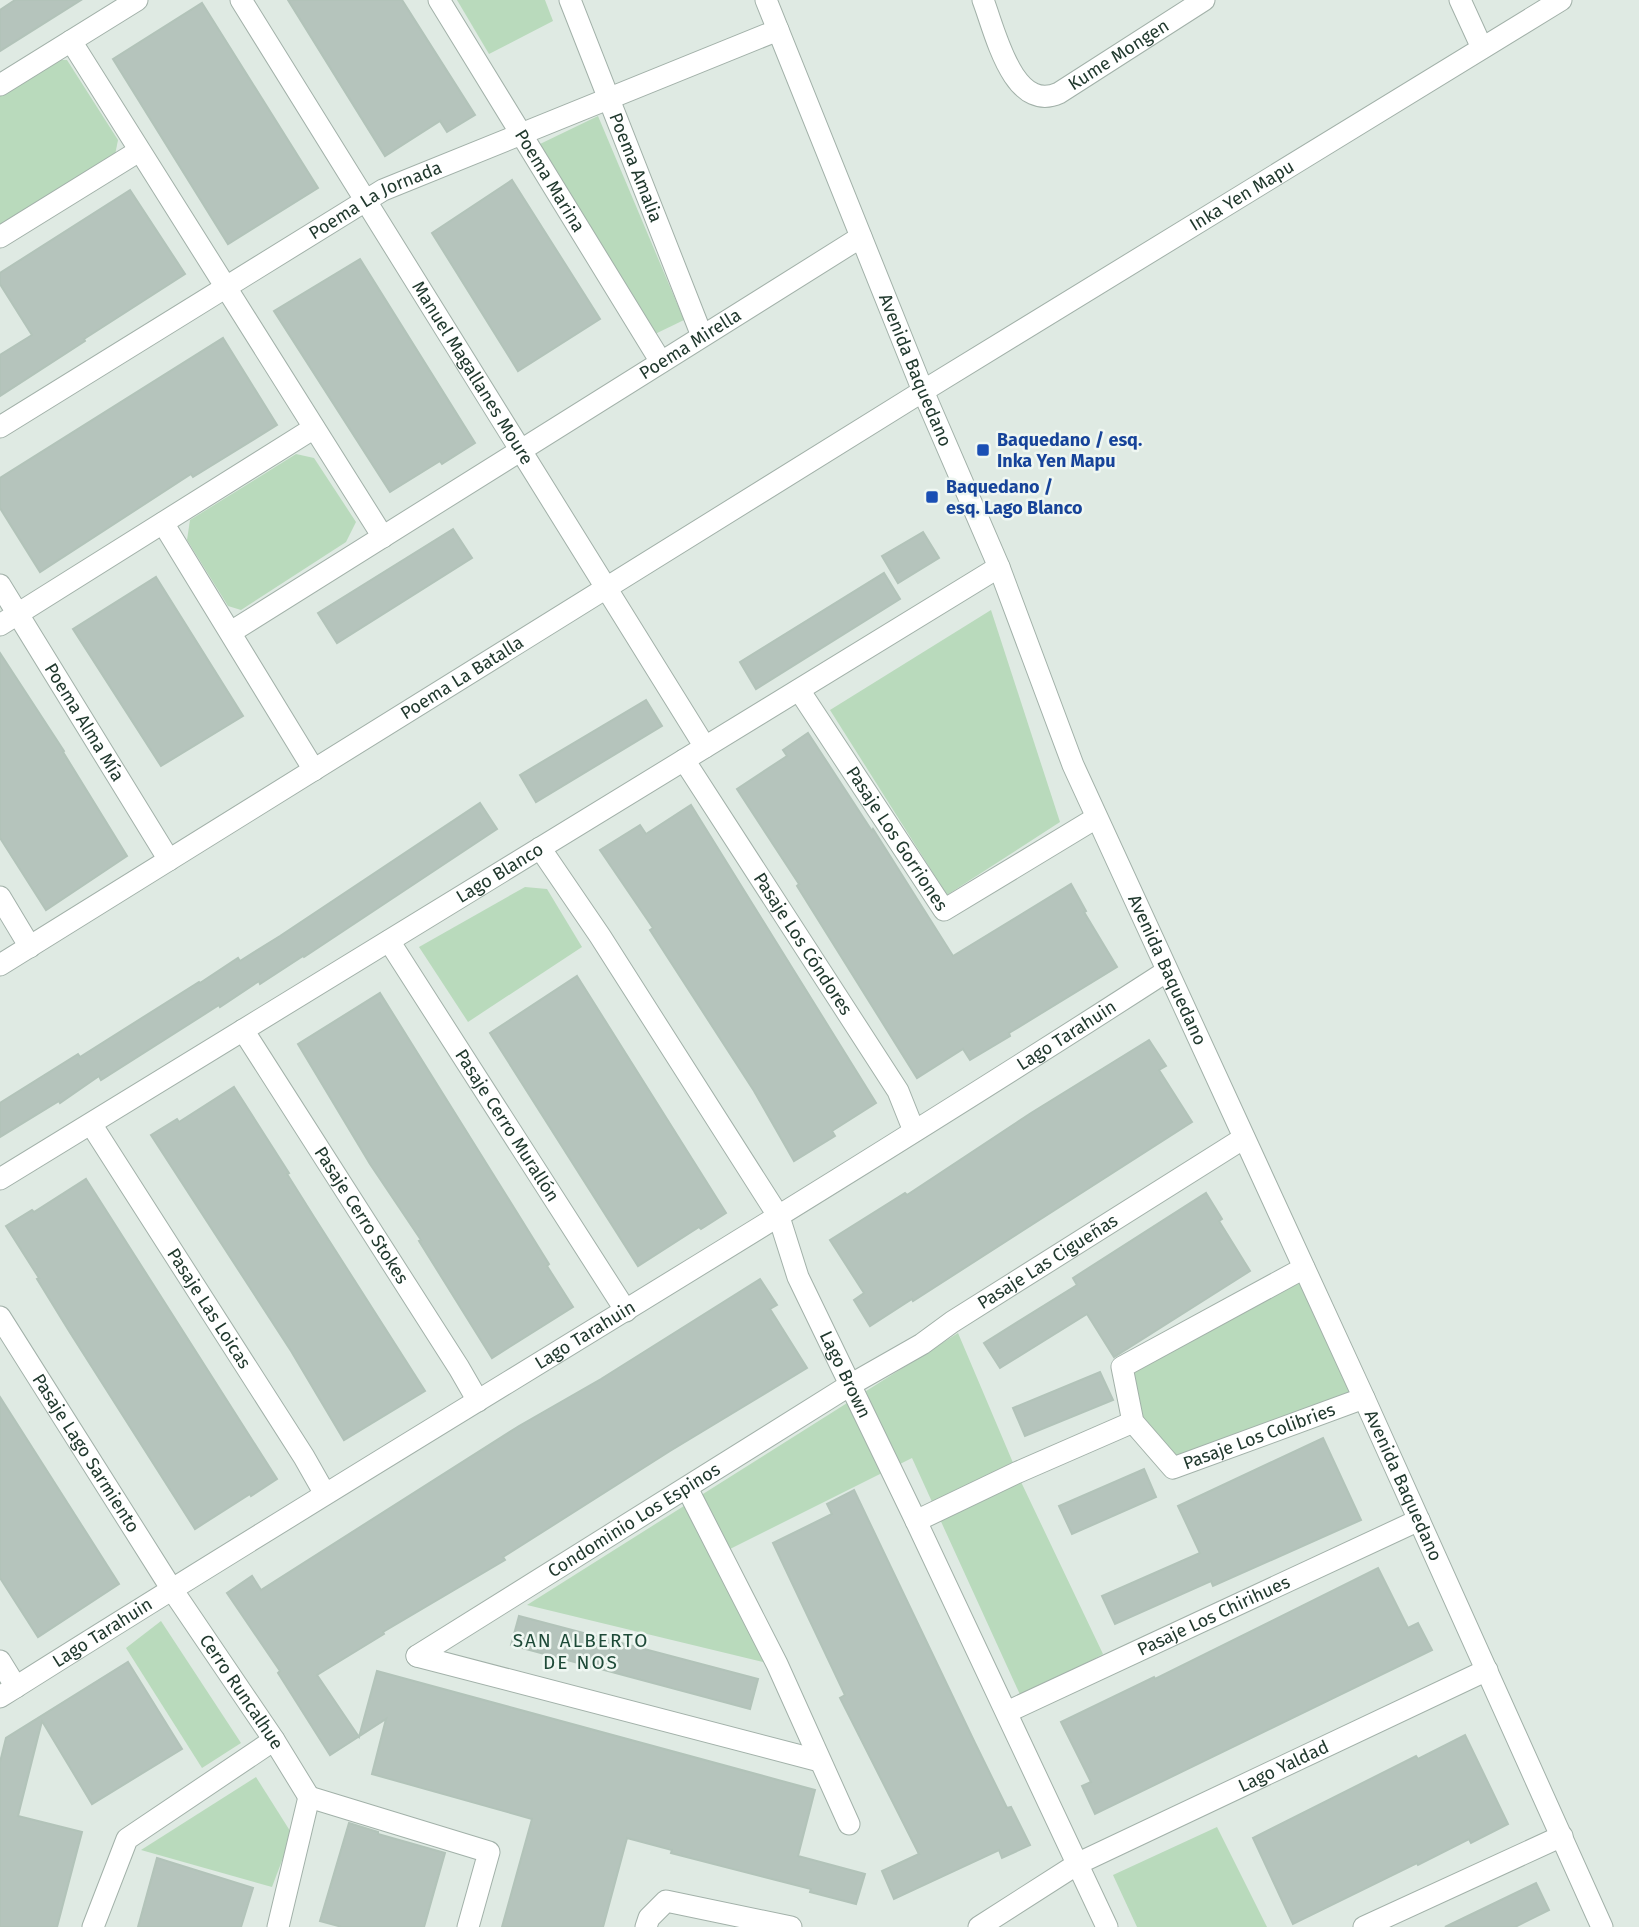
<svg xmlns="http://www.w3.org/2000/svg" width="1639" height="1927" font-family="'Fira Sans',sans-serif">
	<rect width="100%" height="100%" fill="#dfeae3"/>
	<!-- green -->
	<g fill="#b9dabc">
		<path d="M457,0H545L553,21L489,54Z"/>
		<path d="M52,60H67L118,140L115,155L0,227V93Z"/>
		<path d="M598,116L684,320L653,335L540,144Z"/>
		<path d="M296,454L314,458L356,522L346,542L241,610L228,606L187,540L190,520Z"/>
		<path d="M991,610L1060,822L947,895L830,710Z"/>
		<path d="M525,887L547,889L582,947L468,1022L419,947Z"/>
		<path d="M1304,1268L1364,1398L1173,1468L1133,1422L1122,1367Z"/>
		<path d="M958,1333L1022,1484L1103,1654L1022,1699L912,1458L712,1558L767,1663L527,1605Z"/>
		<path d="M161,1621L241,1743L202,1768L126,1648Z"/>
		<path d="M256,1777L292,1834L272,1887L141,1850Z"/>
		<path d="M1217,1827L1267,1927H1137L1113,1875Z"/>
	</g>
	<!-- building -->
	<g fill="#b5c4bc" stroke="#b2c3b9" stroke-width="2">
		<path d="M15,0H81L0,51V10Z"/>
		<path d="M288,0H402L475,115L447,132L440,121L385,156Z"/>
		<path d="M202,3L318,188L228,244L113,59Z"/>
		<path d="M512,180L600,319L518,371L432,233Z"/>
		<path d="M130,190L185,274L84,339L85,341L0,396V355L32,335L0,284V273Z"/>
		<path d="M360,259L475,443L442,464L440,461L390,492L274,311Z"/>
		<path d="M223,338L277,425L193,477L191,474L40,572L0,508V478Z"/>
		<path d="M453,529L472,558L337,643L318,613Z"/>
		<path d="M923,532L939,558L898,583L882,556Z"/>
		<path d="M884,573L900,599L756,689L740,662Z"/>
		<path d="M156,577L243,716L161,766L73,629Z"/>
		<path d="M0,653L64,751L63,752L127,856L46,910L0,838Z"/>
		<path d="M646,700L662,726L536,802L520,775Z"/>
		<path d="M808,733L872,831L873,829L953,956L1071,884L1086,911L1084,912L1117,967L1009,1033L1010,1036L970,1060L963,1049L917,1078L797,886L799,884L737,789L787,756L783,750Z"/>
		<path d="M480,803L497,829L304,957L303,956L260,984L259,981L220,1007L219,1005L101,1080L99,1076L60,1103L59,1101L0,1137V1103L78,1054L80,1057L199,982L200,983L238,958L240,961L280,936Z"/>
		<path d="M691,805L876,1103L832,1131L835,1136L794,1161L754,1091L650,930L653,928L600,850L640,825L646,834Z"/>
		<path d="M577,976L726,1213L701,1229L699,1227L638,1266L490,1033Z"/>
		<path d="M380,993L549,1264L547,1266L573,1307L492,1358L419,1241L421,1240L370,1164L298,1044Z"/>
		<path d="M1149,1040L1166,1066L1159,1070L1192,1122L913,1301L912,1299L870,1326L854,1300L864,1293L830,1240L905,1193L907,1195L1031,1113Z"/>
		<path d="M234,1087L289,1173L287,1174L314,1217L425,1391L344,1440L291,1351L151,1135L177,1119L179,1122Z"/>
		<path d="M86,1179L277,1479L251,1496L250,1494L195,1529L69,1331L37,1279L39,1278L6,1226L32,1210L34,1212Z"/>
		<path d="M1206,1193L1222,1219L1219,1221L1250,1271L1114,1357L1087,1314L1000,1368L984,1343L1077,1285L1073,1278Z"/>
		<path d="M760,1279L777,1305L770,1309L807,1368L670,1451L503,1557L505,1560L383,1632L384,1634L317,1675L359,1737L377,1671L815,1790L798,1856L865,1874L856,1904L810,1892L811,1889L671,1853L672,1850L627,1838L603,1927H502L532,1819L372,1774L386,1719L330,1755L278,1673L280,1671L227,1593L252,1576L261,1590L519,1426L601,1379Z"/>
		<path d="M1100,1372L1113,1400L1025,1436L1013,1408Z"/>
		<path d="M0,1397L119,1584L38,1637L0,1578Z"/>
		<path d="M1323,1438L1361,1520L1213,1586L1211,1581L1115,1624L1102,1596L1200,1553L1178,1506Z"/>
		<path d="M1144,1469L1156,1497L1072,1534L1059,1506Z"/>
		<path d="M854,1490L975,1743L1007,1808L1011,1807L1030,1845L1002,1858L999,1850L894,1899L882,1871L919,1854L840,1698L845,1695L773,1543L832,1514L827,1504Z"/>
		<path d="M1378,1568L1408,1628L1418,1623L1432,1650L1095,1814L1082,1786L1091,1782L1061,1722L1154,1677L1155,1679Z"/>
		<path d="M519,1616L758,1679L750,1709L511,1645Z"/>
		<path d="M128,1662L182,1749L92,1804L42,1721L18,1816L82,1832L57,1927H0V1762L6,1738Z"/>
		<path d="M1465,1735L1508,1824L1471,1843L1469,1839L1418,1865L1417,1863L1293,1924L1253,1838L1416,1756L1418,1759Z"/>
		<path d="M349,1823L378,1832V1834L445,1853L424,1927H342L320,1921Z"/>
		<path d="M157,1858L253,1888L241,1927H138Z"/>
		<path d="M1536,1883L1549,1910L1515,1927H1445Z"/>
	</g>
	<g fill="none" stroke-linecap="round" stroke-linejoin="round">
		<defs>
			<g id="minor">
				<path id="s1" d="M241,0L705,747"/>
				<path id="s2" d="M439,0L661,362"/>
				<path id="s3" d="M570,0L702,336"/>
				<path id="s4" d="M766,0L923,391L999,567L1073,765L1364,1398L1602,1927"/>
				<path id="s5" d="M983,0C995,31 1013,114 1059,93L1204,0"/>
				<path d="M1460,0L1482,48"/>
				<path d="M71,41L383,537"/>
				<path d="M0,85L137,0"/>
				<path d="M0,237L139,151"/>
				<path id="s6" d="M0,427L383,190L778,30"/>
				<path d="M163,523L314,770"/>
				<path id="s7" d="M0,585L169,860"/>
				<path d="M0,625L314,428"/>
				<path id="s8" d="M231,632L861,237"/>
				<path id="s9" d="M799,690L944,910L1096,818"/>
				<path id="s10" d="M684,760L898,1091L914,1131"/>
				<path id="s11" d="M540,848L600,936L779,1217L798,1277L916,1521L1107,1927"/>
				<path d="M0,897L30,947"/>
				<path id="s12" d="M389,941L626,1311"/>
				<path id="s13" d="M0,965L923,391L1561,0"/>
				<path id="s14" d="M243,1030L459,1368L478,1401"/>
				<path id="s15" d="M91,1124L304,1457L325,1494"/>
				<path id="s16" d="M0,1179L999,567"/>
				<path id="s17" d="M1304,1268L1122,1367L1133,1422L1173,1468L1364,1398"/>
				<path id="s18" d="M0,1317L171,1588L274,1740L309,1797"/>
				<path d="M687,1488L777,1664L849,1824"/>
				<path d="M916,1521L1016,1473L1133,1422"/>
				<path id="s19" d="M417,1656L850,1385L922,1344L952,1322L1244,1138"/>
				<path d="M417,1656L820,1761"/>
				<path d="M0,1661L16,1687"/>
				<path id="s20" d="M0,1697C387,1452 782,1220 1167,971"/>
				<path id="s21" d="M1007,1712L1419,1520"/>
				<path d="M309,1797L489,1852L468,1927"/>
				<path d="M93,1927L127,1839L274,1740"/>
				<path d="M278,1927L309,1797"/>
				<path d="M646,1927L649,1918L666,1901L791,1927"/>
				<path id="s22" d="M979,1927L1079,1863L1487,1670"/>
				<path d="M1364,1927L1562,1836"/>
			</g>
		</defs>
		<!-- minor casing -->
		<use href="#minor" stroke="#a2b1a9" stroke-width="23"/>
		<!-- minor -->
		<use href="#minor" stroke="#fff" stroke-width="21"/>
	</g>
	<!-- markers -->
	<g fill="#1a4fb4" stroke="#eff7f2" stroke-width="2.5">
		<rect x="976" y="443" width="14" height="14" rx="3.5"/>
		<rect x="925" y="490" width="14" height="14" rx="3.5"/>
	</g>
	<g text-anchor="middle" stroke-width="5" stroke-linejoin="round" paint-order="stroke">
		<!-- street labels -->
		<g font-size="18" fill="#21392e" stroke="#eff7f2">
			<text dy="6" stroke="none"><textPath href="#s5" startOffset="206">Kume Mongen</textPath></text>
			<text dy="6" stroke="none"><textPath href="#s3" startOffset="180">Poema Amalia</textPath></text>
			<text dy="6" stroke="none"><textPath href="#s2" startOffset="212">Poema Marina</textPath></text>
			<text dy="6" stroke="none"><textPath href="#s13" startOffset="1461">Inka Yen Mapu</textPath></text>
			<text dy="6" stroke="none"><textPath href="#s6" startOffset="439">Poema La Jornada</textPath></text>
			<text dy="6" stroke="none"><textPath href="#s8" startOffset="542">Poema Mirella</textPath></text>
			<text dy="6" stroke="none"><textPath href="#s4" startOffset="399">Avenida Baquedano</textPath></text>
			<text dy="6" stroke="none"><textPath href="#s1" startOffset="439">Manuel Magallanes Moure</textPath></text>
			<text dy="6" stroke="none"><textPath href="#s13" startOffset="544">Poema La Batalla</textPath></text>
			<text dy="6" stroke="none"><textPath href="#s7" startOffset="161">Poema Alma Mía</textPath></text>
			<text dy="6" stroke="none"><textPath href="#s9" startOffset="178">Pasaje Los Gorriones</textPath></text>
			<text dy="6" stroke="none"><textPath href="#s16" startOffset="586">Lago Blanco</textPath></text>
			<text dy="6" stroke="none"><textPath href="#s10" startOffset="219">Pasaje Los Cóndores</textPath></text>
			<text dy="6" stroke="none"><textPath href="#s4" startOffset="1050">Avenida Baquedano</textPath></text>
			<text dy="6" stroke="none"><textPath href="#s20" startOffset="1255">Lago Tarahuin</textPath></text>
			<text dy="6" stroke="none"><textPath href="#s12" startOffset="219">Pasaje Cerro Murallón</textPath></text>
			<text dy="6" stroke="none"><textPath href="#s14" startOffset="220">Pasaje Cerro Stokes</textPath></text>
			<text dy="6" stroke="none"><textPath href="#s19" startOffset="744">Pasaje Las Cigueñas</textPath></text>
			<text dy="6" stroke="none"><textPath href="#s15" startOffset="219">Pasaje Las Loicas</textPath></text>
			<text dy="6" stroke="none"><textPath href="#s20" startOffset="688">Lago Tarahuin</textPath></text>
			<text dy="6" stroke="none"><textPath href="#s11" startOffset="611">Lago Brown</textPath></text>
			<text dy="6" stroke="none"><textPath href="#s17" startOffset="416">Pasaje Los Colibries</textPath></text>
			<text dy="6" stroke="none"><textPath href="#s18" startOffset="161">Pasaje Lago Sarmiento</textPath></text>
			<text dy="6" stroke="none"><textPath href="#s4" startOffset="1617">Avenida Baquedano</textPath></text>
			<text dy="6" stroke="none"><textPath href="#s19" startOffset="256">Condominio Los Espinos</textPath></text>
			<text dy="6" stroke="none"><textPath href="#s21" startOffset="228">Pasaje Los Chirihues</textPath></text>
			<text dy="6" stroke="none"><textPath href="#s20" startOffset="121">Lago Tarahuin</textPath></text>
			<text dy="6" stroke="none"><textPath href="#s18" startOffset="446">Cerro Runcalhue</textPath></text>
			<text dy="6" stroke="none"><textPath href="#s22" startOffset="345">Lago Yaldad</textPath></text>
		</g>
		<!-- transit labels -->
		<g font-size="18" font-weight="bold" fill="#164399" stroke="#eff7f2" text-anchor="start">
			<text x="997" y="446">Baquedano / esq.<tspan x="997" dy="21">Inka Yen Mapu</tspan></text>
			<text x="946" y="493">Baquedano /<tspan x="946" dy="21">esq. Lago Blanco</tspan></text>
		</g>
		<!-- neighbourhood labels -->
		<g font-size="19" letter-spacing="2" fill="#1e4a38" stroke="#eff7f2">
			<text x="581" y="1647">SAN ALBERTO<tspan x="581" dy="22">DE NOS</tspan></text>
		</g>
	</g>
</svg>
